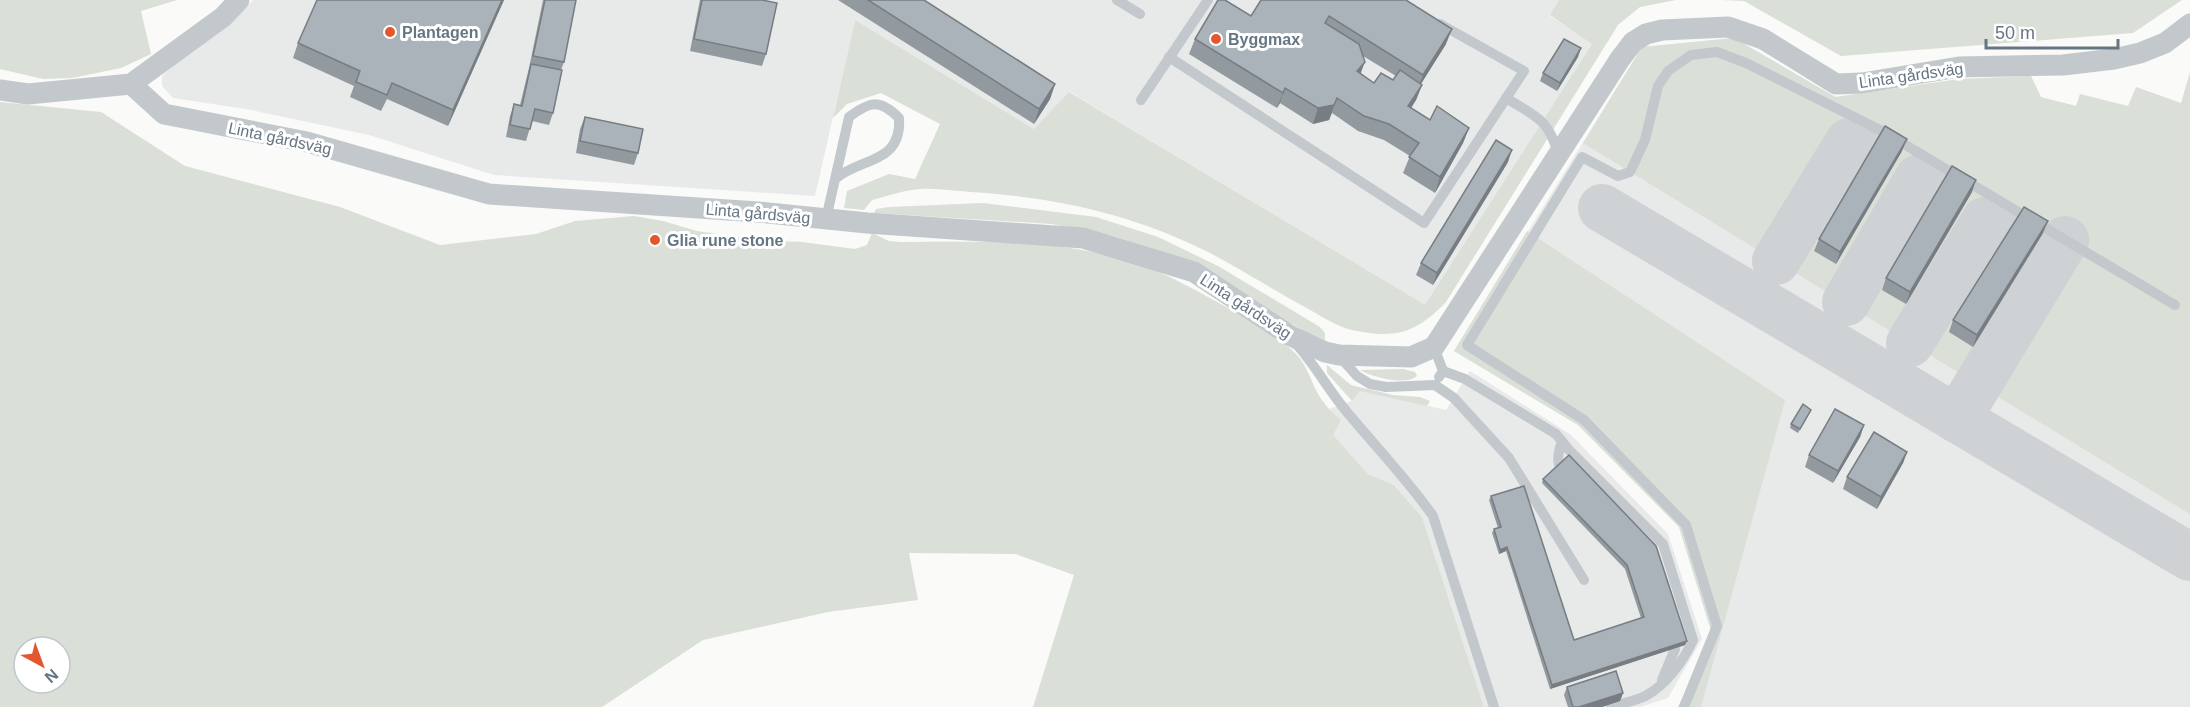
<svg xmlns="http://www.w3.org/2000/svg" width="2190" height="707" font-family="Helvetica,sans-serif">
	<rect width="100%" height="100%" fill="#fafaf8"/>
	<!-- built -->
	<g fill="#e8e9e9">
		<path d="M253,0H1559L1550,16L1593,43L1425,306L1070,92L1034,129L855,20L815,196L494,175L369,135L246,109L173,98L162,86V76L175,63L229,25Z"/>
		<path d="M1734,38L2190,301V707H1678L1713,637L1679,527L1578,425L1454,351L1642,47Z"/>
		<path d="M1470,371L1570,434L1668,534L1702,639L1668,698L1640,707H1484L1422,517L1394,485L1368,474L1332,435L1340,420L1329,409L1352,401L1360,390L1446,410Z"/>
	</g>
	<!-- green -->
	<g fill="#dadfd7" fill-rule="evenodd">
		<path d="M0,0H177L141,11L151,54L121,68L72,78L43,79L0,69Z"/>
		<path d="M1559,0H1676L1640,7L1618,25L1446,302C1415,334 1395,339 1352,330C1335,326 1318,314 1303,306C1272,289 1242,270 1212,254C1136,215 1055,197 971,192C954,191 937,188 921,189C905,190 887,196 872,200L864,210L844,208L847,191L889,174L915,179L940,124L881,93L847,104L833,118L855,20L1034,129L1069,92L1425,305L1592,44L1550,15Z"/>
		<path d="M1721,0H2182L2133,33L1841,56L1744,1Z"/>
		<path d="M1734,38L1835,97L1959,79L2031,76L2041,97L2076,106L2080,94L2128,106L2136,87L2181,103L2190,72V514L1583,143L1642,47Z"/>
		<path d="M0,102L101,112L185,166L340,207L440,245L536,234L575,221L634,216L663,221L697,231L757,240L802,242L855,249L867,245L872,233L889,241L900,242C980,242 1060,238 1136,263C1165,273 1192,288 1219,303C1243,316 1270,331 1292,350C1306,362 1309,377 1317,392C1323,403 1331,412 1341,420L1333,435L1368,474L1394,485L1422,517L1484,707H1033L1074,575L1015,554L909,553L918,600L828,612L703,640L602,707H0ZM24,647H60V683H24Z"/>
		<path d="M983,203L1096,217L1158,237L1218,266L1320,327L1325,333V340L1309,333L1146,247L1116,237L1052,224L874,213L876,209L889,207Z"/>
		<path d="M1527,231L1785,400L1701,707H1678L1713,637L1679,527L1578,425L1454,351Z"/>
		<path d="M1327,365L1351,385L1359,387L1393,395L1420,397L1430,401L1427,406L1360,391L1352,401L1327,373Z"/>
		<path d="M1403,369L1415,372L1417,376C1406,386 1372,377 1360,370Z"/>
	</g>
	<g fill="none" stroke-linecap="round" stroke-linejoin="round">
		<!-- taxiway -->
		<g stroke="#ced2d4" stroke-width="48">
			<path d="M1602,208L2190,557"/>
			<path d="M1776,261L1849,142L1871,155"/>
			<path d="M1846,302L1919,178L1940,190"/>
			<path d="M1910,343L1985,221L2009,236"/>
			<path d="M1957,419L2065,240"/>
		</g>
		<!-- service -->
		<g stroke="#c3c8cc" stroke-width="10">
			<path d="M1117,0L1140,14"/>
			<path d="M1169,57L1424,223L1524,71L1440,24"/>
			<path d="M1506,98C1535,116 1549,119 1558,154"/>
			<path d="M1141,100L1208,0"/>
			<path d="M826,219L849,117C869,102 879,98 899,118C902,164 861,157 835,179"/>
			<path d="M1297,345C1316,366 1329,391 1347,412C1376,447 1407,479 1433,516L1494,707"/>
			<path d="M1434,347L1443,371L1439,377"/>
			<path d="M1339,356L1357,376L1370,384L1386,387L1435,385L1454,398L1509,458L1584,580"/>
			<path d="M1443,371L1465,379L1556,434L1569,450L1663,544L1693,640C1684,660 1667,684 1647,695C1637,701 1622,703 1611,707"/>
			<path d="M1562,441C1558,453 1555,465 1565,475"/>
			<path d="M1662,680L1675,649L1674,635"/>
			<path d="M1684,707L1717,626L1686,525L1584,420L1467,345L1582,157L1618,176L1630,172L1645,140L1658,86L1668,71L1691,55L1717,52L1746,63L1882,131L2175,305"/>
		</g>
		<!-- minor -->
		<g stroke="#c3c8cc" stroke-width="21">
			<path d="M131,84L164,114L307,142L489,194L758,212L867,223L1083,238L1194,272L1289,335L1325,352L1339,355L1411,357L1434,347L1620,59L1633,42L1646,34L1662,30L1728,27L1763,39L1836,84L1862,83L1959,67L2063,65L2114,59L2140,53L2165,43L2190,24"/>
			<path d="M0,90L28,94L131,84L223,17L239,0"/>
		</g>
	</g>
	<!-- wall -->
	<g fill="#929a9f" fill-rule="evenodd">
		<path d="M504,0L448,126L387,99L381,111L350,97L354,86L293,58L298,43Z"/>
		<path d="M543,0H576L564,62L561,70L553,113L549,125L532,121L526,141L506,137L510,116L514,104L520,105L527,76L529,68Z"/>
		<path d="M700,0H762L766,54L762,66L690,51Z"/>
		<path d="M838,0H924L1055,84L1050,99L1034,124Z"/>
		<path d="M1406,0L1446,44L1421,84L1422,85L1416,100L1411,108L1430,120L1469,128L1463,143L1435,193L1403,173L1410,156L1384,140L1358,131L1332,113L1329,120L1313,124L1280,103L1277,108L1189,54L1195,39L1251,16ZM1363,56L1396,76L1393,80L1374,83L1361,74Z"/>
		<path d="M1578,57L1557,91L1540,81L1543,73Z"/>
		<path d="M585,117L638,153L634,165L576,153L580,129Z"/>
		<path d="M1902,151L1836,264L1814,251L1819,239Z"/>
		<path d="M1508,162L1433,285L1416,275L1421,263Z"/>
		<path d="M1972,192L1906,304L1882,290L1886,278Z"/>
		<path d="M2043,233L1973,347L1949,332L1953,320Z"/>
		<path d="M1811,410L1798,433L1790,428L1791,424Z"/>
		<path d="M1864,425L1860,437L1833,483L1805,467L1809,455Z"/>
		<path d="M1907,452L1903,463L1877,509L1843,489L1847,477Z"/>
		<path d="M1569,455L1685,645L1550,689L1506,551L1499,554L1492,533L1494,529L1498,528L1489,500L1491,496L1574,640L1641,618L1625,569L1542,483L1543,479Z"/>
		<path d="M1567,687L1623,693L1620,701L1602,707H1568L1564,695Z"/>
	</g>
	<!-- shaded-wall -->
	<g fill="#777d82">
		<path d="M502,0H504L503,2L448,126L453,110Z"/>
		<path d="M1452,29L1446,44L1417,90L1423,75Z"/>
		<path d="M1581,48L1578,57L1557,91L1560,83Z"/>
		<path d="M1365,62L1359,77L1357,71Z"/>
		<path d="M1055,84L1050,99L1034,124L1039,109Z"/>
		<path d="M1422,85L1416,100L1402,122L1408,106Z"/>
		<path d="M1285,88L1280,103L1277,108Z"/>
		<path d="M1337,98L1329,120L1313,124L1318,108Z"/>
		<path d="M1469,128L1463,143L1435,193L1440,177Z"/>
		<path d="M1907,139L1902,151L1836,264L1840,252Z"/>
		<path d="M1512,150L1508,162L1433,285L1437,273Z"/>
		<path d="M1976,180L1972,192L1906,304L1910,292Z"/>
		<path d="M2048,221L2043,233L1973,347L1977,335Z"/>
		<path d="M1864,425L1860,437L1833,483L1838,471Z"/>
		<path d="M1907,452L1903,463L1877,509L1881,497Z"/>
		<path d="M1507,547L1506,551L1499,554L1500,550Z"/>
		<path d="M1687,641L1685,645L1550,689L1552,685Z"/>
		<path d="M1623,693L1620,701L1602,707H1579Z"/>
	</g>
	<!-- building -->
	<g fill="#aab3b9" stroke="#777d82" stroke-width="1.5">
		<path d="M317,0H502L453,110L392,83L387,95L356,82L360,71L298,43Z"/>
		<path d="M545,0H576L564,62L533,56Z"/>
		<path d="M702,0H762L777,3L766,54L694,39Z"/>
		<path d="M868,0H924L1055,84L1039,109Z"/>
		<path d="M1218,0H1225L1251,16L1261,0H1406L1452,29L1423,75L1329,16L1325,23L1359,44L1365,62L1357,71L1374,83L1381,73L1393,80L1400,70L1422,85L1408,106L1430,120L1437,106L1469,128L1440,177L1409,157L1419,143L1389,124L1364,116L1337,98L1334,105L1318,108L1285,88L1283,93L1195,39Z"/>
		<path d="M1564,39L1581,48L1560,83L1543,73Z"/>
		<path d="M531,64L562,70L553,113L535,109L530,129L510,125L514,104L522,106Z"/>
		<path d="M585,117L643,129L638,153L580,141Z"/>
		<path d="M1885,126L1907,139L1840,252L1819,239Z"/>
		<path d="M1496,140L1512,150L1437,273L1421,263Z"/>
		<path d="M1952,166L1976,180L1910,292L1886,278Z"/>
		<path d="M2024,207L2048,221L1977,335L1953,320Z"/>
		<path d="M1803,404L1811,410L1800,429L1791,424Z"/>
		<path d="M1835,409L1864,425L1838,471L1809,455Z"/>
		<path d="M1874,432L1907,452L1881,497L1847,477Z"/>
		<path d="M1569,455L1656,546L1687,641L1552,685L1507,547L1500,550L1494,529L1501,527L1491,496L1524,486L1574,640L1644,617L1627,565L1543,479Z"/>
		<path d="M1616,671L1623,693L1579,707H1573L1567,687Z"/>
	</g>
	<!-- markers -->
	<g fill="#e4572e" stroke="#fff" stroke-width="2">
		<circle cx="390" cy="32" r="6"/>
		<circle cx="1216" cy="39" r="6"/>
		<circle cx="655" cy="240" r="6"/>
	</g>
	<g text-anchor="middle" stroke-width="6" stroke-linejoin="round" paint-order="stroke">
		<!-- poi labels -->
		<g font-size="16" font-weight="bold" fill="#657683" stroke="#fff" text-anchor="start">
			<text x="402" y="38">Plantagen</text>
			<text x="1228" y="45">Byggmax</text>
			<text x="667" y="246">Glia rune stone</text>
		</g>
		<!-- street labels -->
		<g font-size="16" fill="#657683" stroke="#fff">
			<text transform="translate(1911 75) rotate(-8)" y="6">Linta gårdsväg</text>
			<text transform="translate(280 138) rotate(12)" y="6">Linta gårdsväg</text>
			<text transform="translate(758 213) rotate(5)" y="6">Linta gårdsväg</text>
			<text transform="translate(1246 306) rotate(33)" y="6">Linta gårdsväg</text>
		</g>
	</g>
	<!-- north arrow -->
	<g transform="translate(42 665) rotate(139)"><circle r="28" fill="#ffffff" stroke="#c1c8cd" stroke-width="1.5"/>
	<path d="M0-4.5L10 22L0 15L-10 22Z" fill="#e4572e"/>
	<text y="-9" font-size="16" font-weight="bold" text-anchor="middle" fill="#657683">N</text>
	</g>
	<!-- scale -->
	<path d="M1986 39v9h132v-9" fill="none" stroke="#657683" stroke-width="3"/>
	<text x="1995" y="39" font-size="18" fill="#657683" stroke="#ffffff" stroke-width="4.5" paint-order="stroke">50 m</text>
</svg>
